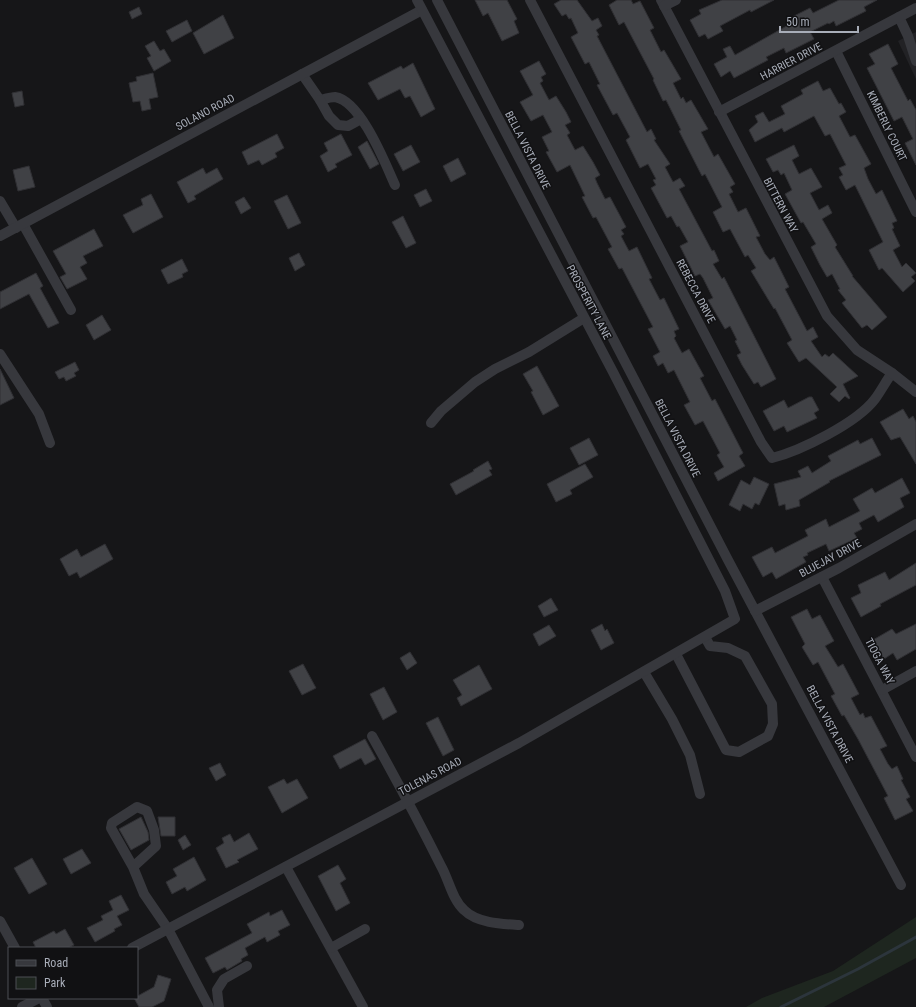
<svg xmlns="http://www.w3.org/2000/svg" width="916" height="1007" font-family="'Roboto Condensed',sans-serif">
	<rect width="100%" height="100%" fill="#161618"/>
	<!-- built -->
	<path fill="#222225" d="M916,32V79L898,41Z"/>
	<!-- green -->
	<path fill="#1e261f" d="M916,917V958L824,1007H746L762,998L833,971Z"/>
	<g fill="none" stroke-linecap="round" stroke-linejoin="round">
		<!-- stream -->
		<path stroke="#2c353c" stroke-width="3" d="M781,1007L858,969L916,937"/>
	</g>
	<!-- building -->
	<g fill="#404145" stroke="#303034">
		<path d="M475,0H507L517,19L514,21L519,33L502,41L488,13L483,16Z"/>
		<path d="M561,0H577L592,21L598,18L602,26L596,30L599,35L597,36L647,132L651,129L656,139L654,140L670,164L665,167L673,182L680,178L685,186L679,189L712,251L714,250L719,261L713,264L722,279L724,277L776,379L761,387L758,382L754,384L742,365L737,355L741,353L735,341L737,340L730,326L725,329L708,300L713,298L703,278L700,274L695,276L680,246L688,242L679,226L677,227L671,216L667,218L651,188L656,185L653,180L656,179L648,164L640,168L626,140L630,137L617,113L613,115L597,85L600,84L589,62L585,64L571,37L578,33L571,18L569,19L566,14L562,16L554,4Z"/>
		<path d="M617,0H631L633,4L640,1L654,28L650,30L661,52L664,50L681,79L673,83L681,99L683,97L686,103L691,100L708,129L701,132L714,157L718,154L735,184L730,187L733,192L729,194L738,212L746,208L760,236L756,237L765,254L770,260L774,257L789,287L785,289L807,331L813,327L818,337L811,341L822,357L825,354L829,357L833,353L858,376L843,384L850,398L849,399L845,396L839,402L830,394L837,387L806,358L799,362L787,343L792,340L775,308L774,309L751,271L756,268L748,255L745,257L730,229L723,232L713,212L722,207L705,174L702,176L679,131L681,130L666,100L663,101L653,80L654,79L624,22L619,25L609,5Z"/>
		<path d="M722,0H774L751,12L750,10L720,26L723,31L708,39L705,34L699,37L690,20L701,14L699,10Z"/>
		<path d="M839,0H877L864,7L866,11L836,26L834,21L829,24L828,23L810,32L814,39L786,53L784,48L766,57L768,60L734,78L730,71L721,77L714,64L727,57L723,49L730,46L735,55L792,23L790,18L810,8L813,13Z"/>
		<path d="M139,7L142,14L132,19L129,12Z"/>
		<path d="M223,15L234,38L204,54L193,33Z"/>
		<path d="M187,20L192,31L172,42L166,31Z"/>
		<path d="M154,41L160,51L164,49L171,61L154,71L147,58L151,56L145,46Z"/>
		<path d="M888,44L898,64L891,68L908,101L910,99L916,110V165L905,143L913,139L902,117L894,121L867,68L875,64L869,54Z"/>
		<path d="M539,61L546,74L541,77L543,81L540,83L549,100L556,96L566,112L571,122L565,125L570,133L567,135L575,150L583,146L593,162L600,175L595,178L597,183L605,199L610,197L626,227L621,230L624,234L621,236L629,251L637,247L652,278L649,279L660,300L664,298L679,329L674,331L676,336L674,338L682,353L689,349L704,376L700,378L712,401L715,399L743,453L739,456L745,466L718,481L714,473L724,467L717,455L720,453L703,421L695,425L684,405L690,402L674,370L668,373L663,363L658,366L653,356L660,352L648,329L653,327L622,268L619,269L608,249L612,247L596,217L593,218L582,197L585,196L570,165L557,172L546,152L549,151L542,137L552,132L543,115L531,121L520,102L533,95L520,71Z"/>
		<path d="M413,63L435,109L421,117L410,96L405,98L400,89L378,100L368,83L401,66L403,69Z"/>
		<path d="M153,73L158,97L149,99L151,109L142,111L140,101L133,102L129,83L137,81L136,77Z"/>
		<path d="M818,81L823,91L830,88L839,104L841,103L846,112L839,116L850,137L855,135L871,164L864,168L868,179L876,194L882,190L897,221L892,223L894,228L892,229L900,246L893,250L902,267L906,263L916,273L911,277L915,281L903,292L882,268L879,270L869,250L883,242L855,185L846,190L839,177L843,175L839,168L846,165L830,134L825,136L814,116L784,132L782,128L755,142L749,130L758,122L755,116L763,112L769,122L785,114L781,106L803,94L801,90Z"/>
		<path d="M22,91L24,105L15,107L12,93Z"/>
		<path d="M277,134L284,148L275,153L277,157L262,165L259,160L248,165L242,152Z"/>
		<path d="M341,134L352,155L335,164L337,167L328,172L320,156L328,151L324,143Z"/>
		<path d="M367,141L379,164L370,169L358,147Z"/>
		<path d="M411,145L420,162L403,171L394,154Z"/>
		<path d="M794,145L799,156L792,160L799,174L811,168L822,187L810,193L819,210L828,205L832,213L822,219L837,245L835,247L853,276H852L887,317L872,330L867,325L862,328L842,303L846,300L838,290L840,289L832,274L827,277L820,265L811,247L816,244L803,222L801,223L785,194L792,190L784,173L781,175L778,170L773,172L766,159Z"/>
		<path d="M458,158L466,174L451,182L443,166Z"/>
		<path d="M29,166L35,187L18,191L13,170Z"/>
		<path d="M203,168L206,174L217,168L223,179L194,196L196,199L188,203L177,182Z"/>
		<path d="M426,189L432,201L420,207L414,195Z"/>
		<path d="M151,194L163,217L133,233L123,215L143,205L141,199Z"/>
		<path d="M287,195L301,223L288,229L274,201Z"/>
		<path d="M244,197L251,208L241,214L235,202Z"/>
		<path d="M403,216L416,243L406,248L392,222Z"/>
		<path d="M94,229L103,246L83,256L87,263L80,267L87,279L67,289L60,277L66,274L53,251Z"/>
		<path d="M299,253L305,265L295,271L289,258Z"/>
		<path d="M182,259L188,271L182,274L183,277L168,284L161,270Z"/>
		<path d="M36,273L43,286L40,288L59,323L48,328L29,294L0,309V292Z"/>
		<path d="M102,315L111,330L94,340L86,325Z"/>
		<path d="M75,362L79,370L74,373L76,376L66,381L64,377L59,379L55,372Z"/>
		<path d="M537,366L559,406L543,415L531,392L533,391L523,374Z"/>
		<path d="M0,369L14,398L0,405Z"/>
		<path d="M809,397H812L819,410L814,413L817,418L787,432L784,426L774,431L763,411L784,400L788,408Z"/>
		<path d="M903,409L909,419L913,416L916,422V464L900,437L891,440L880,422Z"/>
		<path d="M589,438L598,455L579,465L570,448Z"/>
		<path d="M872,438L881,455L829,481L830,482L799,500L800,506L786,510L785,504L779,506L774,484L801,477L798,471L808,466L812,473L831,461L828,456L858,440L860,444Z"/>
		<path d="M488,461L492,469L489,470L492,475L456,495L450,484L474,471L473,470Z"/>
		<path d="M585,464L593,477L570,490L572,494L556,502L547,484Z"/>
		<path d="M754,477L769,484L759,505L755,503L752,509L743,504L740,511L729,505L741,480L750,485Z"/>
		<path d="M902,478L910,493L900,498L904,507L878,522L874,515L859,523L862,529L854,533L857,538L829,551L826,544L807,553L808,555L803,557L806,562L776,579L772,572L763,577L752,557L772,547L775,553L808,536L805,530L826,519L829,527L860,511L853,499L872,488L875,493Z"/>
		<path d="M105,544L113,559L80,578L77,572L69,576L60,559L77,549L81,557Z"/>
		<path d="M916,563V585L880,604L881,606L861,617L851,598L861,593L858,585L885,572L889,580Z"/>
		<path d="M551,598L558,610L544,617L538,606Z"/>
		<path d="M807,609L812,619L820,615L834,641L825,646L838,667L843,664L859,694L851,698L860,715L863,713L865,718L871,716L887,746L880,749L888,764L892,769L897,766L903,779L901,780L910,797L906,799L913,811L895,820L884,798L888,796L858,739L844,715L842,716L831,696L835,694L818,662L813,665L802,647L805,644L791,617Z"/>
		<path d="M602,624L605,631L607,629L614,643L601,650L591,630Z"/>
		<path d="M916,624V649L897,660L893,653L884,659L873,640L892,629L896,634Z"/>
		<path d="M549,625L556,636L539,646L533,634Z"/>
		<path d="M410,652L417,663L407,670L400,658Z"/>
		<path d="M303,664L316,688L302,695L289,671Z"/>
		<path d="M479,665L492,689L461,706L457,698L462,695L453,680Z"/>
		<path d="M384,687L397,712L383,720L370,694Z"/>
		<path d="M438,717L454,750L443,756L426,723Z"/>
		<path d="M365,739L376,759L365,765L361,758L340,769L333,756Z"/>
		<path d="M220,763L226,775L216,781L209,768Z"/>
		<path d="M284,779L287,784L297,779L308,798L282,813L268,787Z"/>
		<path d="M141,817L148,832L149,840L131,850L119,829Z"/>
		<path d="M158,817H175V836H161Z"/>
		<path d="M249,833L258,849L237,860L239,862L226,868L216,848L224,843L222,838L230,834L234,842Z"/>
		<path d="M185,835L191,845L183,850L178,840Z"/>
		<path d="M82,849L91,863L71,874L63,859Z"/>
		<path d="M194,857L206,880L187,891L185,887L172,894L166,882L177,876L173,869Z"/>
		<path d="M32,858L47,884L29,894L14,868Z"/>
		<path d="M338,865L346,879L340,883L350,903L336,911L318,876Z"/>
		<path d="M121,895L129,910L117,916L122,925L114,929L115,931L95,942L87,928L103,920L101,916L113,910L109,901Z"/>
		<path d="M282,910L290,925L278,931L280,935L267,942L265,937L245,948L248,955L241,959L242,961L227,970L225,967L213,973L205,958L252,933L247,924L269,912L270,916Z"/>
		<path d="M65,929L74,945L68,948H36L33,942L54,931L56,934Z"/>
		<path d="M158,975L171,979L164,1001L152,1007H139L134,998L154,987Z"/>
	</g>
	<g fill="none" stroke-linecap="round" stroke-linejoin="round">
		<!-- minor -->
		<g stroke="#37383d" stroke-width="10">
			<path d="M437,0L728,560L901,885"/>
			<path d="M530,0L761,442L772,458C800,451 857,423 875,399C881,391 886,381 892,373"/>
			<path d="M661,0L827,316L857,350L892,373L916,392"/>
			<path d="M664,6L676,0"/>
			<path d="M899,17L908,36L916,61"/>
			<path d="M836,51L916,212"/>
			<path d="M302,74L320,100C324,99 331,97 335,97C361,101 385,163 395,185"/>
			<path d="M320,100L329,116L338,125L348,126L361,119"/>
			<path d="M719,112L916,8"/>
			<path d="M0,201L16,228"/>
			<path d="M23,224L71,310"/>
			<path d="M0,236L422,10"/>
			<path d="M0,354L39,414L50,443"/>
			<path d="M431,423L441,411L475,382L495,369L529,352L584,318"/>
			<path d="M822,577L916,757"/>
			<path d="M755,611L839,568L916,524"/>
			<path d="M676,654L726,750L739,752L768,736L773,724L772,704L745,656L728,648L710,646L705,637"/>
			<path d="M644,672L672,719L690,755L700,794"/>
			<path d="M882,690L916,671"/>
			<path d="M372,736C396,779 419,822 441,866C449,880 452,899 464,910C477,923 501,924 519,925"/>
			<path d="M133,867L156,846L154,830L147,811L137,807L112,823L111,828L133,867L144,894L168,929L209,1007"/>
			<path d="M286,867L363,1007"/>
			<path d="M0,921L15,948"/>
			<path d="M132,948L519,743L735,619L725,591L613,372L417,0"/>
			<path d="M331,948L365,929"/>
			<path d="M42,998L47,1007"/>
			<path d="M22,1007L39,998"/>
			<path d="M219,1007L217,990L224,979L247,966"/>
		</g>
	</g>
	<g text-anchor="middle" stroke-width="3" stroke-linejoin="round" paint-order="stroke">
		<!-- street labels -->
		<g font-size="11" fill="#a8adb8" stroke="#111113">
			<text transform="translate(791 61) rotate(-28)" y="4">HARRIER DRIVE</text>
			<text transform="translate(205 112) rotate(-28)" y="4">SOLANO ROAD</text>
			<text transform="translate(887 126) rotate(64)" y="4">KIMBERLY COURT</text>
			<text transform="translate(528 150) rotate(63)" y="4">BELLA VISTA DRIVE</text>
			<text transform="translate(781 205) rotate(62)" y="4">BITTERN WAY</text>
			<text transform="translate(696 291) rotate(62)" y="4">REBECCA DRIVE</text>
			<text transform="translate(589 302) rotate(62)" y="4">PROSPERITY LANE</text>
			<text transform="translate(678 438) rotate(63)" y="4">BELLA VISTA DRIVE</text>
			<text transform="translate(830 558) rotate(-28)" y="4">BLUEJAY DRIVE</text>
			<text transform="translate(880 661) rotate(62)" y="4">TIOGA WAY</text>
			<text transform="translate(830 724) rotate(62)" y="4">BELLA VISTA DRIVE</text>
			<text transform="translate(430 776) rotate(-28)" y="4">TOLENAS ROAD</text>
		</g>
	</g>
	<!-- legend -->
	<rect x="8" y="947" width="130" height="52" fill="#111113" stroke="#4d4f55"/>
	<rect x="16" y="960" width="20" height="6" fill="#37383d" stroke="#4d4f55"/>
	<text x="44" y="967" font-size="12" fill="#a8adb8">Road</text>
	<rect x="16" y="977" width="20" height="12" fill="#1e261f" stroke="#4d4f55"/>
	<text x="44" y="987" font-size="12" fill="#a8adb8">Park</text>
	<!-- scale -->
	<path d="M780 26v6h78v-6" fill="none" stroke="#a8adb8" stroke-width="2"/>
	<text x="786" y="26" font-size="12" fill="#a8adb8" stroke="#111113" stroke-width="3" paint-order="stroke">50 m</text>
</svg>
